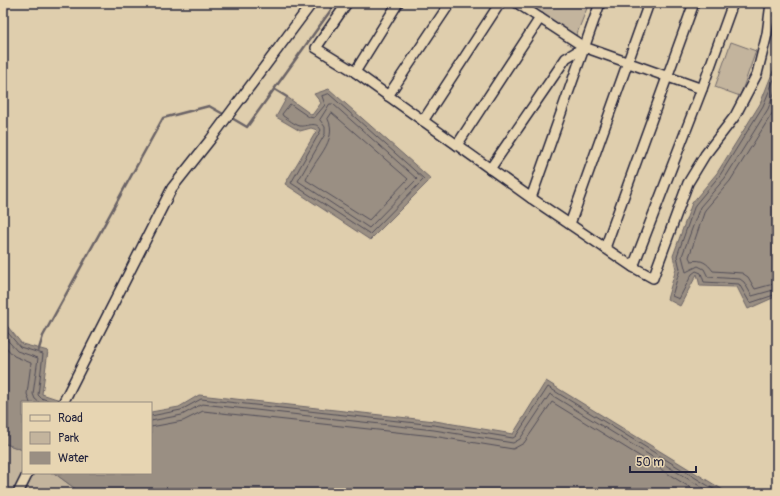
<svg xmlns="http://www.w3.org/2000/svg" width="780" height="496" font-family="Pangolin,sans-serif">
	<rect width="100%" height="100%" fill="#dfcead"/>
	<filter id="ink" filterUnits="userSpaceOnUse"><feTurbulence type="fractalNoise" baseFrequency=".025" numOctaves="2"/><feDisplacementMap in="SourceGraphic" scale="8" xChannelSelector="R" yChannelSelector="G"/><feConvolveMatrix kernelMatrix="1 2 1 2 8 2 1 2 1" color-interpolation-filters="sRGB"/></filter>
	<g filter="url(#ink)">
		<!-- green -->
		<g fill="#c3b49d" stroke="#726b6c">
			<path d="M525,3H589L576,36Z"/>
			<path d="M731,42L756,51L740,96L715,87Z"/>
			<path d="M3,443L23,450V473H54L81,493H3Z"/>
		</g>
		<!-- water -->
		<g fill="#9a8f83" stroke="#6a6366">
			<path d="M777,61V300L775,297L748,309L737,287L700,286L697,274L680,306L667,299L676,269L673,256L692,203L717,173L760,104Z"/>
			<path d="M329,89L431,179L370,240L285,184L317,130L311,128L300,131L276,117L287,97L312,115L321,103L314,94Z"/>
			<path d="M3,321L22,344L48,351L42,394L69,403H23V450L3,443Z"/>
			<path d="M546,381L728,493H81L54,473H151V412L179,407L199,395L435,421L513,434Z"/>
		</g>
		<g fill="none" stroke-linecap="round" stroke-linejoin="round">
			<!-- shore -->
			<g stroke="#524e58" stroke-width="1">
				<path d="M777,72L763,106L720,175L695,205L677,256L680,269L672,296L679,299L692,274L696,271L701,273L704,282L739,284L750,303L777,294"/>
				<path d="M777,86L768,109L725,178L700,207L682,256L686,272L698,266L704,269L708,277L740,279L744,282L752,296L777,289"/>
				<path d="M329,94L424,179L370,234L291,183L321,130C316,120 308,127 300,126C295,125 288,119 283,116L282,114L290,104L309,117L314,118L325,105L322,96Z"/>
				<path d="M777,102L773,112L730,181L705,210L689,257L691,261C702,259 707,263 713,271L742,273L748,277L755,289L777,283"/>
				<path d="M330,104H333L417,179L369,228L298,181L325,134V127L320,120Z"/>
				<path d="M332,113L408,179L369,220L306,180C313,160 339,141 328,119Z"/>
				<path d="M3,327L20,347L43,354L38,395L41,398L56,403"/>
				<path d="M3,335L17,351L38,358L33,394L35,399L40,403"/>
				<path d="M3,344L14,356L31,363L27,394L30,403"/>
				<path d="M151,416L181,410L201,399L434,425L513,438L516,436L548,387L720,493"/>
				<path d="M151,421L182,415L202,404L434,430L513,443L520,439L550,394L711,493"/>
				<path d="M151,427L183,421L203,411L433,436L513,449L524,443L552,402L699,493"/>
			</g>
			<!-- stream -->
			<g stroke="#6a6366" stroke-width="2.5">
				<path d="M274,89L287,97"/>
				<path d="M230,117L247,127L336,3"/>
				<path d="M38,352L43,336L163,118L209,106L225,115"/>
			</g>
			<defs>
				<g id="minor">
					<path d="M347,3L316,48L355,72L531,198L600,3"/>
					<path d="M517,3L584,47L702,89L733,3"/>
					<path d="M355,72L398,3"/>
					<path d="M388,96L450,3"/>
					<path d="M423,121L500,3"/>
					<path d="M457,145L540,18"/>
					<path d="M490,169L566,58L584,47"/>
					<path d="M531,198L633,267L702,89"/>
					<path d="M570,224L649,3"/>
					<path d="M605,248L694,3"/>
					<path d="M633,267L653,278L688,183L705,155L735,116L757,74L767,34L771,3"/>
					<path d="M63,403L172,188L210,140L312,3"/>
					<path d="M18,493L28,473"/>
				</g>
			</defs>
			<!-- minor casing -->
			<use href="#minor" stroke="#22223b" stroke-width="12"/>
			<!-- minor -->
			<use href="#minor" stroke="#e7d5b2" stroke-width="9"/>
		</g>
	</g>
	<!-- margin -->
	<rect width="780" height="496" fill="none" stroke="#e7d5b2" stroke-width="16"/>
	<rect x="8" y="8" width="764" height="480" fill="none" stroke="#22223b" stroke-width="1.5" filter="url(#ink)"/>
	<!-- legend -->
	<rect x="22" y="402" width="130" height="72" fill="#e7d5b2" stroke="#988d82"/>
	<rect x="30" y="415" width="20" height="6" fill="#e7d5b2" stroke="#988d82"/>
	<text x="58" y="422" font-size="12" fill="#22223b">Road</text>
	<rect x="30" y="432" width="20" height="12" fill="#c3b49d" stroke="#988d82"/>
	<text x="58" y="442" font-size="12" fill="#22223b">Park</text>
	<rect x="30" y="452" width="20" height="12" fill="#9a8f83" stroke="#988d82"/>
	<text x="58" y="462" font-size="12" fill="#22223b">Water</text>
	<!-- scale -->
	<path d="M630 466v6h66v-6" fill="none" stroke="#22223b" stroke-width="2"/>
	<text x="636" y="466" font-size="12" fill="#22223b" stroke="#e7d5b2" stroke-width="3" paint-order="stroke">50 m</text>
</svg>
